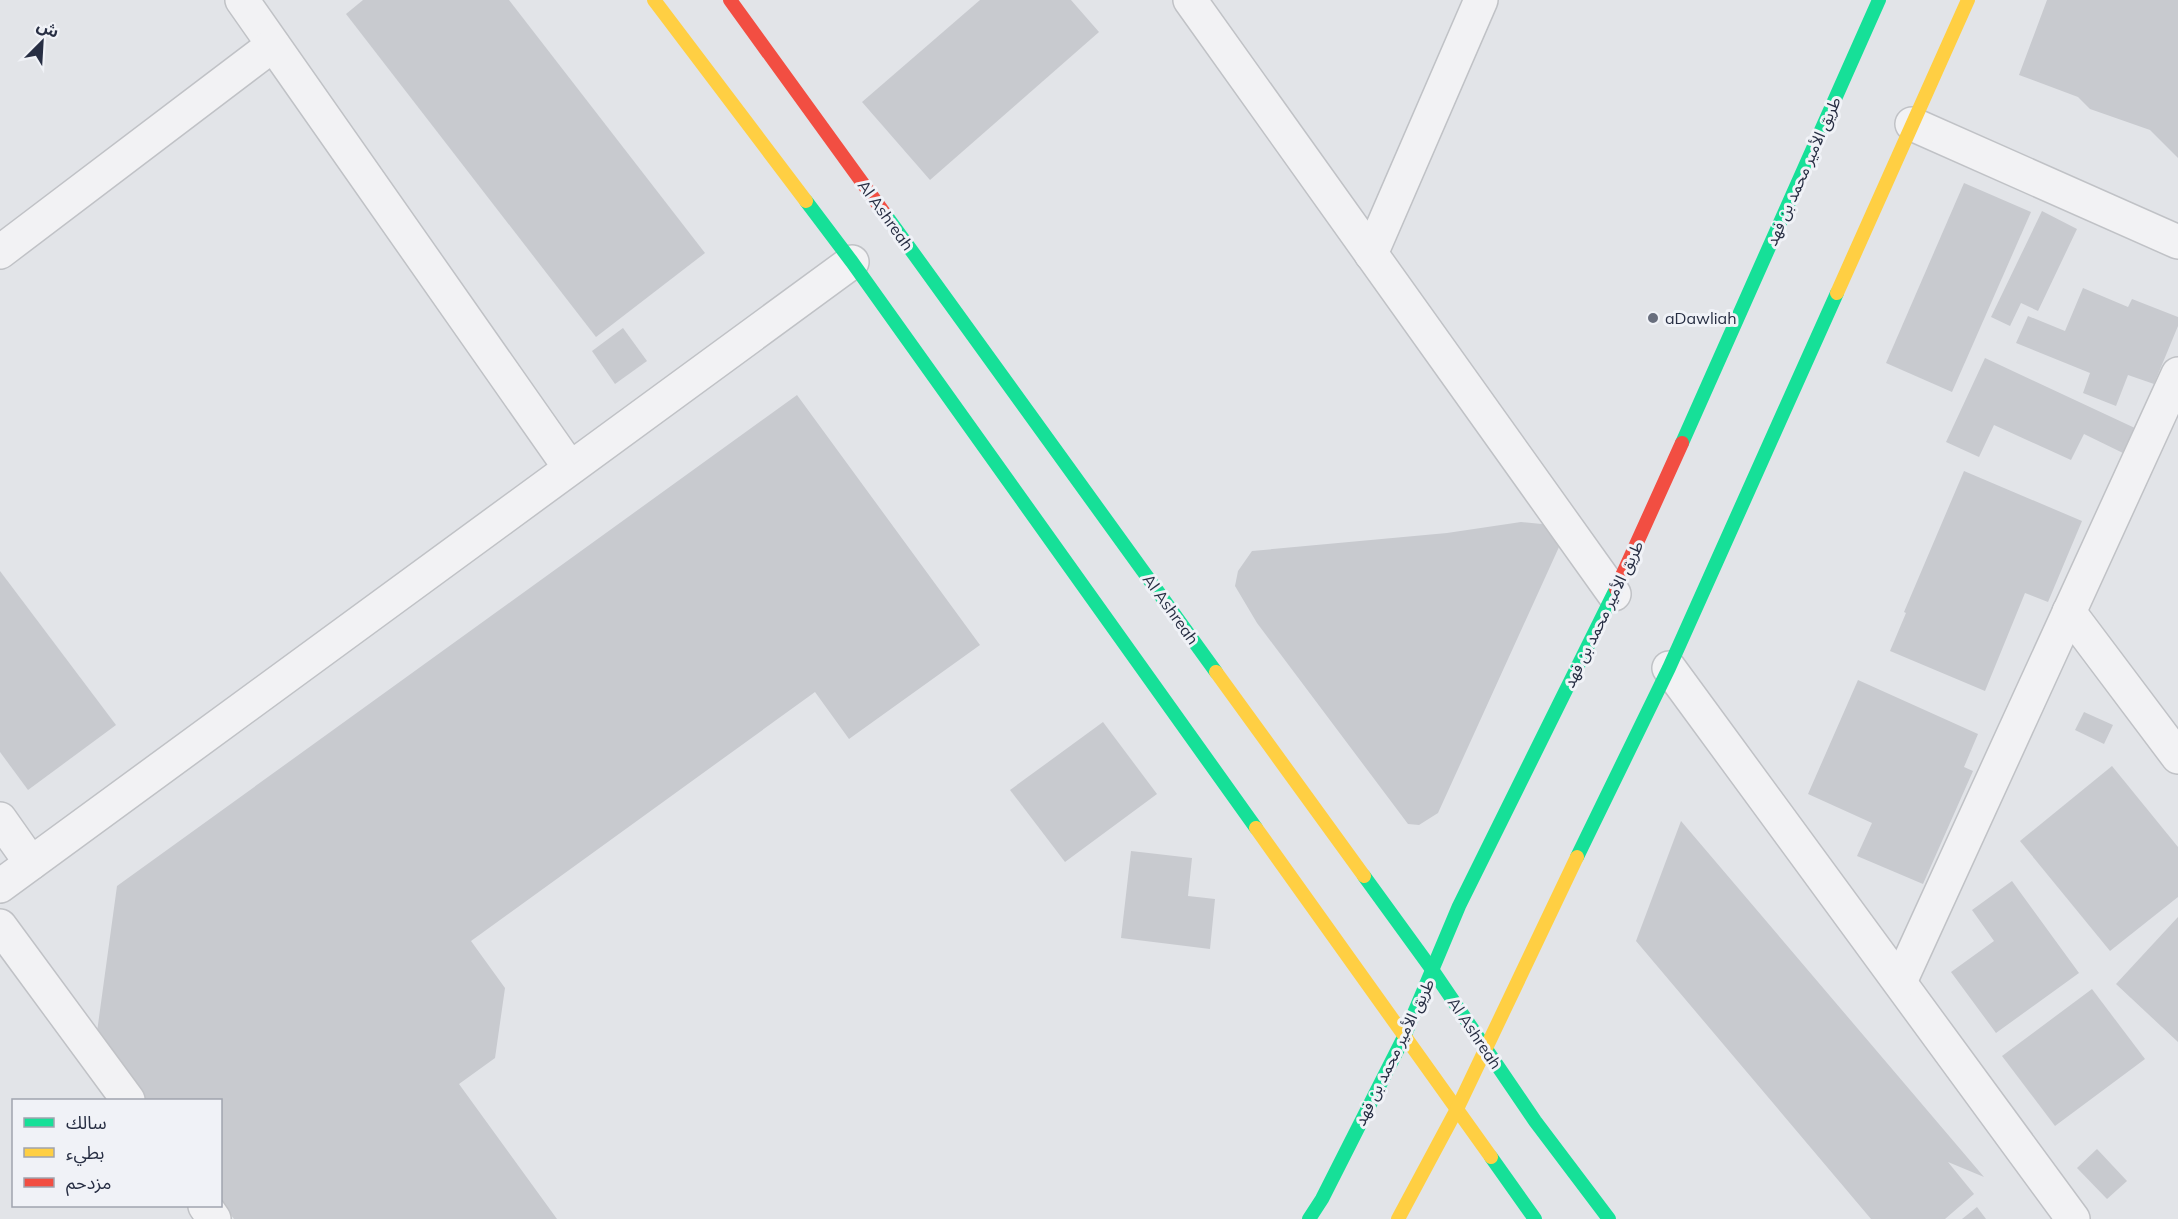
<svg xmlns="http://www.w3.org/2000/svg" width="2178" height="1219" font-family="Mulish,'Noto Sans Arabic',sans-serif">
	<rect width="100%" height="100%" fill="#e2e4e8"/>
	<!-- building -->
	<g fill="#c8cacf">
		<path d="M363,0H509L705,253L596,337L346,14Z"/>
		<path d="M980,0H1071L1099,32L930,180L862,102Z"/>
		<path d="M2047,0H2178V158L2150,130L2090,109L2078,97L2019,75Z"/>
		<path d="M1964,183L2031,212L1952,392L1886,363Z"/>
		<path d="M2042,211L2077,229L2038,311L2021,303L2010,326L1991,317Z"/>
		<path d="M2083,288L2128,307L2132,299L2178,317V326L2154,384L2128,375L2116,406L2083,393L2090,373L2016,343L2028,316L2065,331Z"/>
		<path d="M623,328L647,361L615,384L592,351Z"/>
		<path d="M1985,358L2137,429L2125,454L2084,434L2071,460L1994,425L1979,457L1946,442Z"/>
		<path d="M797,395L980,645L849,739L815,692L471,941L505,988L495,1058L459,1084L557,1219H234L220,1201V1100H147L97,1032L117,886Z"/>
		<path d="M1964,471L2082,521L2048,602L2025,593L1985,691L1890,651L1906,613L1904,612Z"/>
		<path d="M1521,522L1552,525L1559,547L1438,813L1419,825L1408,824L1257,623L1235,586L1238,571L1252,551L1447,533Z"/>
		<path d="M0,571L116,725L28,790L0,752Z"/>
		<path d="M1858,680L1978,734L1964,767L1973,771L1923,884L1857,856L1872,823L1808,794Z"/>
		<path d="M2084,712L2113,725L2104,744L2075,730Z"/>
		<path d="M1103,722L1157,794L1065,862L1010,790Z"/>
		<path d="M2112,766L2178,847V897L2110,951L2020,841Z"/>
		<path d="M1681,821L1984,1177L1948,1162L1974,1194L1945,1219H1871L1636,941Z"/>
		<path d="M1131,851L1192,858L1188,896L1215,899L1210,949L1121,938Z"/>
		<path d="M2012,881L2079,973L1996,1033L1951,972L1994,941L1972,910Z"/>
		<path d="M2178,917V1042L2116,984Z"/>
		<path d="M2092,989L2145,1059L2055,1126L2002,1056Z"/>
		<path d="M2097,1149L2127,1181L2107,1199L2077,1168Z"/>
		<path d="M1977,1207L1986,1219H1962Z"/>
	</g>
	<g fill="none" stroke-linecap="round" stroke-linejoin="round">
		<defs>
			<g id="street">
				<path d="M242,0L570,468"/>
				<path d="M1190,0L1614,594"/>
				<path d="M1912,124L2178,242"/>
				<path d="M0,252L273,45"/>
				<path d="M1371,254L1481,0"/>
				<path d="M2069,612L2178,757"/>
				<path d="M1669,668L2073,1219"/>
				<path d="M0,819L31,863"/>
				<path d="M0,886L852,262"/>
				<path d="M0,926L128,1100"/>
				<path d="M1900,982L2178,374"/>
				<path d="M205,1206L214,1219"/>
			</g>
		</defs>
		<!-- street casing -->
		<use href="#street" stroke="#c0c2c6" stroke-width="36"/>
		<!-- street -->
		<use href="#street" stroke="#f2f2f4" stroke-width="33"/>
		<!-- fast -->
		<g stroke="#16e098" stroke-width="14">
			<path d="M806,201L852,262L1256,828"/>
			<path d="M885,214L1216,672"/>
			<path d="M1682,443L1879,0"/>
			<path d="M1577,857L1669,668L1837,293"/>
			<path d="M1364,876L1433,971L1535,1121L1609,1219"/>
			<path d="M1491,1157L1535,1219"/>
			<path d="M1309,1219L1322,1199L1404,1037L1459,906L1616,589"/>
		</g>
		<!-- slow -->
		<g stroke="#ffcf43" stroke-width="14">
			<path d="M654,0L806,201"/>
			<path d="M1837,293L1968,0"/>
			<path d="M1216,672L1364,876"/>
			<path d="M1256,828L1491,1157"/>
			<path d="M1398,1219L1457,1109L1577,857"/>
		</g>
		<!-- jam -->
		<g stroke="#f24e42" stroke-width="14">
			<path d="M730,0L885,214"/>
			<path d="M1616,589L1682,443"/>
		</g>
	</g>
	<!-- markers -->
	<circle fill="#686e7d" stroke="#f0f2f7" stroke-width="2" cx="1653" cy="318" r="6"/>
	<g text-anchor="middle" stroke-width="6" stroke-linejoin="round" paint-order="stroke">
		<!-- street labels -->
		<g font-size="16" fill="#272e43" stroke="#f0f2f7">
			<text transform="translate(1803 171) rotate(-66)" y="6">طريق الأمير محمد بن فهد</text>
			<text transform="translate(886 215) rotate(54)" y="6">Al Ashreah</text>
			<text transform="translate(1171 609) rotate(54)" y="6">Al Ashreah</text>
			<text transform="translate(1603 614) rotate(-64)" y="6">طريق الأمير محمد بن فهد</text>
			<text transform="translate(1475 1033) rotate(56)" y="6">Al Ashreah</text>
			<text transform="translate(1394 1052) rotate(-64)" y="6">طريق الأمير محمد بن فهد</text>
		</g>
		<!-- poi labels -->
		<g font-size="16" fill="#272e43" stroke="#f0f2f7" text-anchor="start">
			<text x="1665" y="324">aDawliah</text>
		</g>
	</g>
	<!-- legend -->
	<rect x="12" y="1099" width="210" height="108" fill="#f0f2f7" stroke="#a0a4af" stroke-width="1.5"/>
	<rect x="24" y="1118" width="30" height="9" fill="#16e098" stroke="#a0a4af" stroke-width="1.5"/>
	<text x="66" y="1129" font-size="18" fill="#272e43">سالك</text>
	<rect x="24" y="1148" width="30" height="9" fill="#ffcf43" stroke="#a0a4af" stroke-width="1.5"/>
	<text x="66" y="1159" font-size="18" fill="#272e43">بطيء</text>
	<rect x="24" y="1178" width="30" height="9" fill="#f24e42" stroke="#a0a4af" stroke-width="1.5"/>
	<text x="66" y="1189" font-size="18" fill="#272e43">مزدحم</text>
	<!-- north arrow -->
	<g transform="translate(42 42) rotate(24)" stroke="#f0f2f7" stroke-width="4.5" paint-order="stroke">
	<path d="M0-4.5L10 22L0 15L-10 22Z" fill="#272e43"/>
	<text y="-9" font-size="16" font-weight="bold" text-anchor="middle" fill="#272e43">ش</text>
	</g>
</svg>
